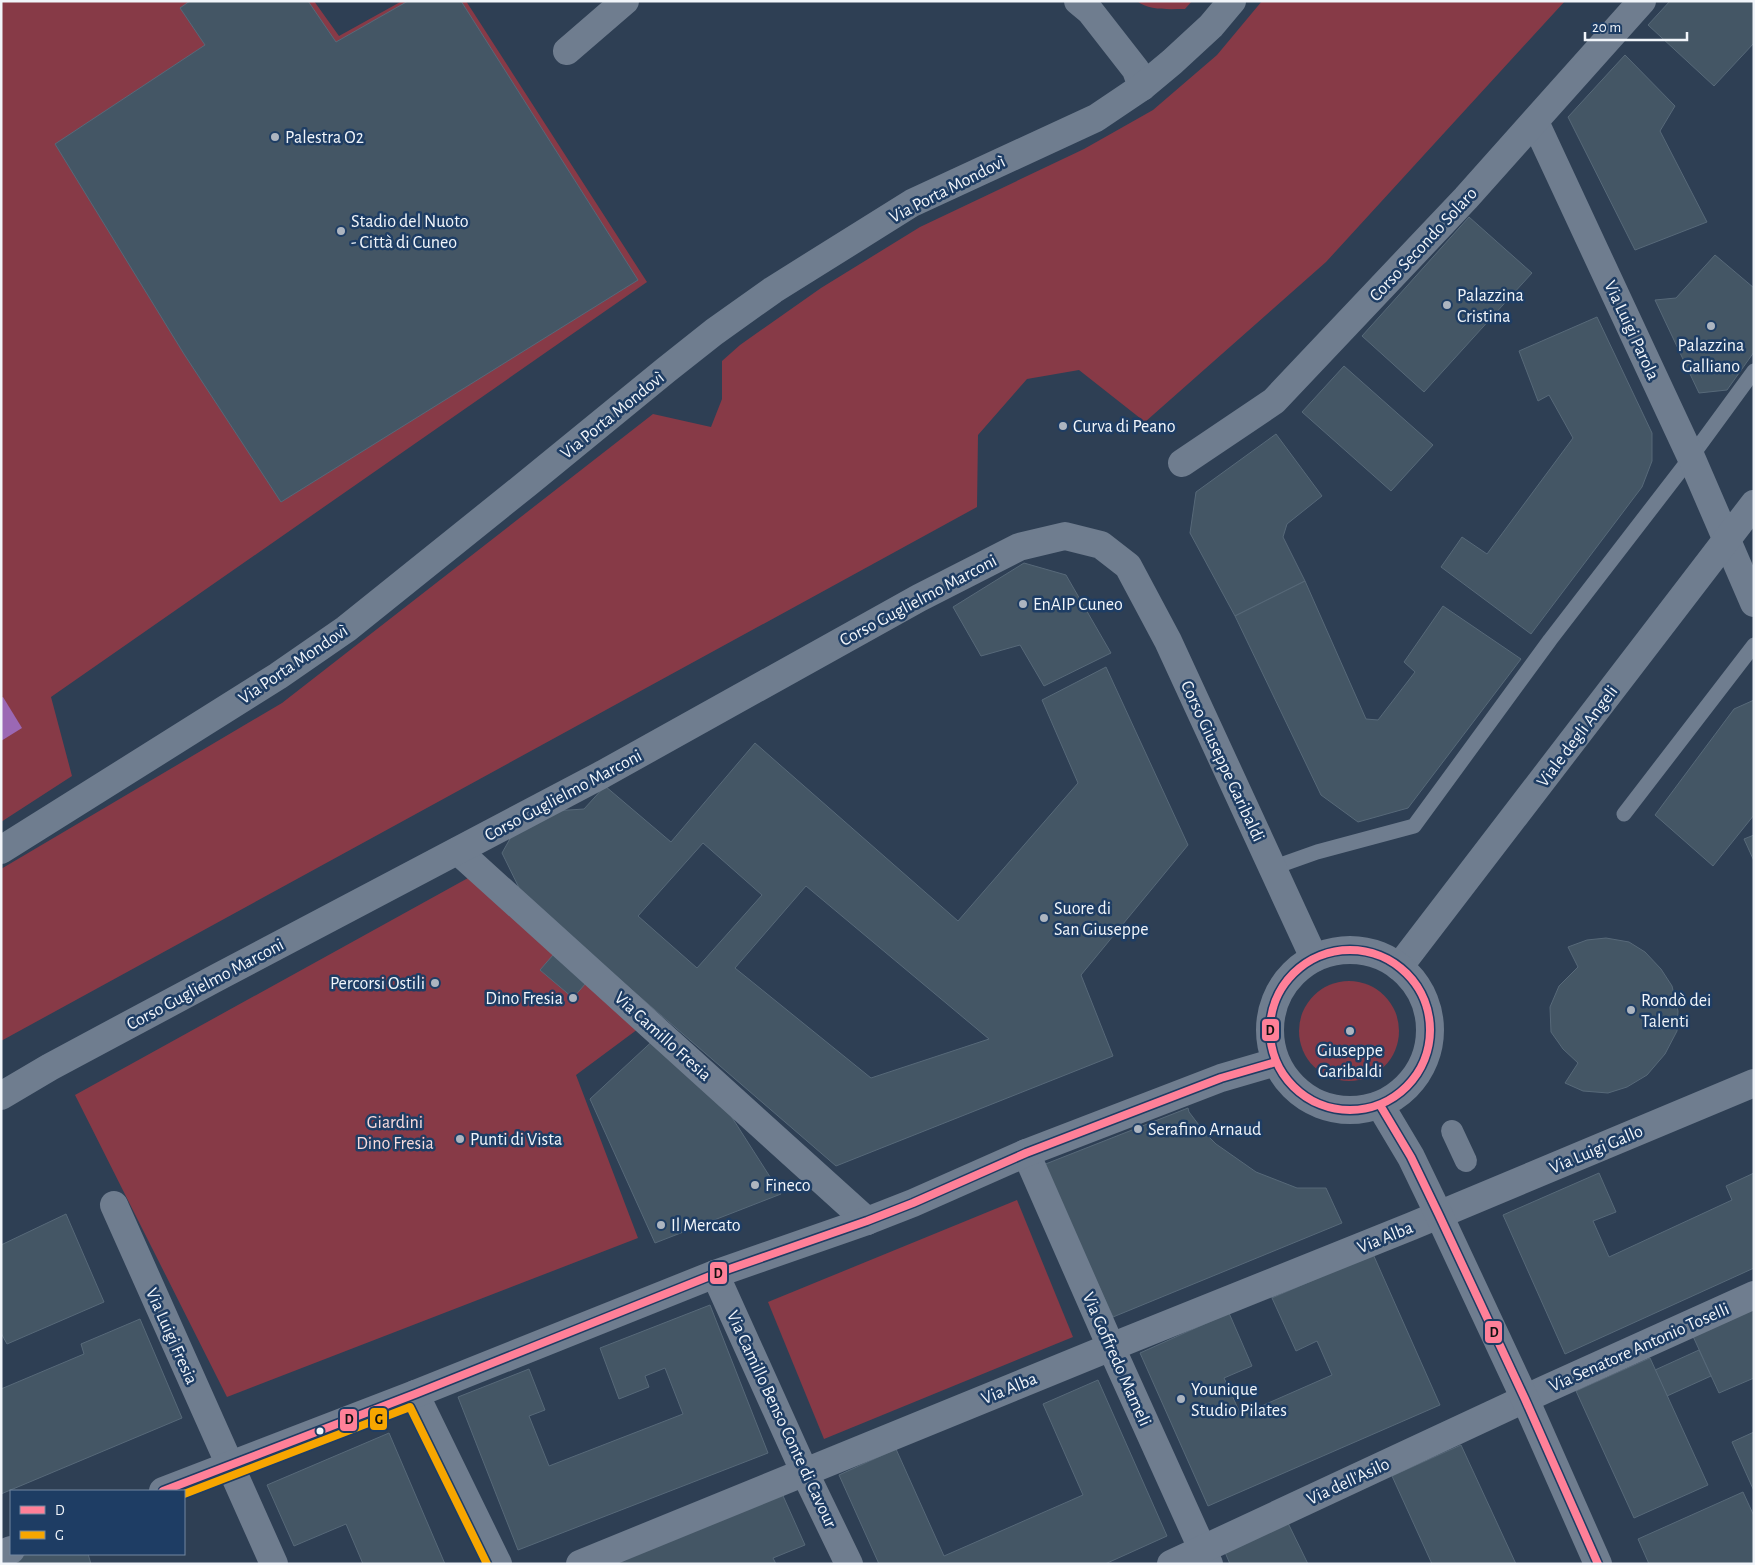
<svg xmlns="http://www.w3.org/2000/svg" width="1755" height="1565" font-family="'Alegreya Sans',sans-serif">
	<rect width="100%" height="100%" fill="#2e3f54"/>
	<!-- green -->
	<g fill="#873a47">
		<path d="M1,1H314L339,36L402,1H466L647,282L51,697L72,776L1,822Z"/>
		<path d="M1137,1H1192L1185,9C1170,9 1149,11 1137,1Z"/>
		<path d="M1262,1H1565L1326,262L1145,422L1079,370L1027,379L978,435L977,507L1,1041V869L282,703L653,414L711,427L722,399V361L740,345L821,288L920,227L1084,149L1153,110L1217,55Z"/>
		<path d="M468,878L642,1026L576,1075L638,1238L227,1397L75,1095Z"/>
		<circle cx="1349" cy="1031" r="50"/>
		<path d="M1017,1200L1073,1337L824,1439L768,1302Z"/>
	</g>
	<!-- water -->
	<path fill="#9b68b4" d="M3,697L22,728L1,741V698Z"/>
	<!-- building -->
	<g fill="#445665" stroke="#576979" fill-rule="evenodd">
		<path d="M190,1H308L336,42L408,1H461L638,280L281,502L184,354L55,144L205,45L180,8Z"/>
		<path d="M1670,1H1754V43L1714,86L1648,25Z"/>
		<path d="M1625,55L1675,106L1660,131L1707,222L1635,250L1568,117Z"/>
		<path d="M1469,217L1532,273L1424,392L1362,336Z"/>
		<path d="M1715,255L1754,288V352L1727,390L1699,393L1655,300L1676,298Z"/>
		<path d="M1597,317L1652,433V461L1642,487L1531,634L1441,567L1462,537L1487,554L1573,438L1549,395L1538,401L1519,351Z"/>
		<path d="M1344,366L1433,445L1391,491L1302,412Z"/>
		<path d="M1276,434L1322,496L1287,524L1283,537L1305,581L1235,616L1190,533L1196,492Z"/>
		<path d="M1024,563L1066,575L1111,653L1044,686L1020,645L981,656L953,607Z"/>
		<path d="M1305,581L1366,719L1378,720L1415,672L1404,662L1443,606L1521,659L1408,808L1358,822L1321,795L1235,616Z"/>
		<path d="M1106,667L1188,845L1081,975L1113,1056L836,1166L523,896L502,853L516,828L554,811L584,809L605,786L671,842L755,743L958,921L1078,783L1042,700ZM703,843L762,895L697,968L638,916ZM806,886L989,1039L871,1078L735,968Z"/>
		<path d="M1754,700V815L1713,866L1655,815L1734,709Z"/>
		<path d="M1754,835V861L1744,839Z"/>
		<path d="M1606,938L1629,942L1645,952L1661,969L1672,986L1678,1011L1677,1031L1665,1054L1647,1075L1627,1087L1608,1093L1583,1091L1565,1083L1578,1063L1563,1049L1551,1032L1550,1007L1559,986L1578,967L1568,947L1587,940Z"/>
		<path d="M553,955L586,983L573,998L540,970Z"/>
		<path d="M659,1035L708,1080L781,1194L655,1243L590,1099Z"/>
		<path d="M1188,1108L1189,1112L1205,1133L1216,1144L1256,1172L1297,1188H1326L1342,1223L1113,1317L1043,1165Z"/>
		<path d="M1599,1173L1616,1212L1593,1221L1609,1257L1732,1200L1726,1186L1754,1173V1268L1565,1354L1503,1215Z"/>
		<path d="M66,1214L104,1302L7,1344L1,1333V1245Z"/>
		<path d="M1373,1254L1440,1405L1208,1506L1140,1353L1229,1313L1252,1366L1224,1378L1241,1415L1332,1375L1317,1341L1296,1351L1272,1298Z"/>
		<path d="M710,1305L768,1453L518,1550L458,1397L529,1369L545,1410L529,1416L549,1466L683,1414L665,1368L645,1376L649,1387L619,1399L600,1348Z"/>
		<path d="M1754,1305V1378L1719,1393L1691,1332Z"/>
		<path d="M140,1319L182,1418L1,1494V1389L84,1354L81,1344Z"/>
		<path d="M1699,1350L1711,1376L1667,1396L1655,1370Z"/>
		<path d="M1650,1358L1708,1485L1634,1518L1576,1391Z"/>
		<path d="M1098,1380L1167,1536L1105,1564H879L839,1475L896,1449L944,1556L1083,1495L1043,1404Z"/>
		<path d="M1754,1432V1491L1732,1442Z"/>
		<path d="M389,1433L445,1564H363L346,1524L294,1546L267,1485Z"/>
		<path d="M1461,1445L1516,1564H1432L1392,1476Z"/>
		<path d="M780,1489L805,1545L773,1558L776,1564H608Z"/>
		<path d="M1743,1492L1754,1516V1564H1649L1638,1539Z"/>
		<path d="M1287,1521L1308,1564H1230L1224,1550Z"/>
		<path d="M27,1554H88L91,1564H1Z"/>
	</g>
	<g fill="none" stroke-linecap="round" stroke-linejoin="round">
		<!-- service -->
		<g stroke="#6f7d8f" stroke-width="15">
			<path d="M1624,814L1754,645"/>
			<path d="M1272,868L1317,852L1414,826L1550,640L1691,457L1754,371"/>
		</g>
		<!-- pedestrian -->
		<path stroke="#6f7d8f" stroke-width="22" d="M1452,1131L1466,1161"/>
		<!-- minor -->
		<g stroke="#6f7d8f" stroke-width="28">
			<path d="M1078,1L1090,11L1136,70L1142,87"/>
			<path d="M567,51L625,1"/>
			<path d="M1535,122L1691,457L1754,603"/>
			<path d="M1182,463L1274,401L1466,198L1642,1"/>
			<path d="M1,850L278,676L346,629L529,482L666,370L714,332L773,290L912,203L1096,118L1142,87L1172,62L1211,26L1232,1"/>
			<path d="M458,851L867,1221"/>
			<path d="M1399,967L1754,504"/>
			<path d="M1026,1153L1111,1347L1209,1564"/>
			<path d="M114,1205L274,1564"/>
			<path d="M715,1274L804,1471L849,1564"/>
			<path d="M415,1394L498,1564"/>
			<path d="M580,1564L1111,1347L1412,1226L1754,1083"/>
			<path d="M1171,1564L1546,1389L1754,1295"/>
		</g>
		<!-- tertiary -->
		<g stroke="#6f7d8f" stroke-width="28">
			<circle cx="1350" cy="1030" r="80"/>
			<path d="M1,1096L50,1067L218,977L603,774L919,598L1019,547L1065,536L1101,545L1128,566L1168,641L1314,958"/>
			<path d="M1380,1105L1411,1157L1439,1215L1525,1399L1598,1564"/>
			<path d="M163,1491L415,1394L715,1274L867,1221L913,1203L1026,1153L1221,1078L1276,1062"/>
			<path d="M1,1554L11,1550"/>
		</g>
		<defs>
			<g id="bus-1">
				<circle cx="1350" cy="1030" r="80"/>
				<path d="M1380,1105L1411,1157L1439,1215L1525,1399L1598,1564"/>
				<path d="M163,1491L415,1394L715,1274L867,1221L913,1203L1026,1153L1221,1078L1276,1062"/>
			</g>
			<path id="bus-2" d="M184,1494L410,1407L487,1564"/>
		</defs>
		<!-- bus-1 casing -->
		<use href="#bus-1" stroke="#1e3d64" stroke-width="11"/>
		<!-- bus-2 casing -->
		<use href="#bus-2" stroke="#1e3d64" stroke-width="11"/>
		<!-- bus-1 -->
		<use href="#bus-1" stroke="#ff8098" stroke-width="8"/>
		<!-- bus-2 -->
		<use href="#bus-2" stroke="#f7a600" stroke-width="8"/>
	</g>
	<!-- markers -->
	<g fill="#adb5c0" stroke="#1e3d64" stroke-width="2">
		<circle cx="275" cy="137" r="5"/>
		<circle cx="341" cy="231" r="5"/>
		<circle cx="1447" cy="305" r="5"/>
		<circle cx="1711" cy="326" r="5"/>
		<circle cx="1063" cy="426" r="5"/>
		<circle cx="1023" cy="604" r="5"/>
		<circle cx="1044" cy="918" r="5"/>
		<circle cx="435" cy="983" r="5"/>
		<circle cx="573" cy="998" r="5"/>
		<circle cx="1631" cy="1010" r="5"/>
		<circle cx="1350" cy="1031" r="5"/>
		<circle cx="1138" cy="1129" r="5"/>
		<circle cx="460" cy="1139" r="5"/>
		<circle cx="755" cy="1185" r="5"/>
		<circle cx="661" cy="1225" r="5"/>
		<circle cx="1181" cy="1399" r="5"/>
	</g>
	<circle fill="#f1f5fa" stroke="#1e3d64" stroke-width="2" cx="320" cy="1431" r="4.5"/>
	<g text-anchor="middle" stroke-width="5" stroke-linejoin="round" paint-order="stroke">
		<!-- poi labels -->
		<g font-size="18" fill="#f1f5fa" stroke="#1e3d64" text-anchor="start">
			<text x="285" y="143">Palestra O2</text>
			<text x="351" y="227">Stadio del Nuoto<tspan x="351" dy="21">- Città di Cuneo</tspan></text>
			<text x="1457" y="301">Palazzina<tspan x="1457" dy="21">Cristina</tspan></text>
			<text x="1711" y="351" text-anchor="middle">Palazzina<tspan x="1711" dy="21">Galliano</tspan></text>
			<text x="1073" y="432">Curva di Peano</text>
			<text x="1033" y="610">EnAIP Cuneo</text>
			<text x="1054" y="914">Suore di<tspan x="1054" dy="21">San Giuseppe</tspan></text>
			<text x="425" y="989" text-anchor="end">Percorsi Ostili</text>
			<text x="563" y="1004" text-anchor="end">Dino Fresia</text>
			<text x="1641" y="1006">Rondò dei<tspan x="1641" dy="21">Talenti</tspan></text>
			<text x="1350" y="1056" text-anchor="middle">Giuseppe<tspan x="1350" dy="21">Garibaldi</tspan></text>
			<text x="1148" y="1135">Serafino Arnaud</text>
			<text x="470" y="1145">Punti di Vista</text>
			<text x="765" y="1191">Fineco</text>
			<text x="671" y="1231">Il Mercato</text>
			<text x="1191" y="1395">Younique<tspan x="1191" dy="21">Studio Pilates</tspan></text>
		</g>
		<!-- street labels -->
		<g font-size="18" fill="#f1f5fa" stroke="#1e3d64">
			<text transform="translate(947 189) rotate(-27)" y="6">Via Porta Mondovì</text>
			<text transform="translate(1423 244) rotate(-47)" y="6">Corso Secondo Solaro</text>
			<text transform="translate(1632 330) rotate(65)" y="6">Via Luigi Parola</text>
			<text transform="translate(612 415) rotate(-39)" y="6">Via Porta Mondovì</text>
			<text transform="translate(918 600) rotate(-28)" y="6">Corso Guglielmo Marconi</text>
			<text transform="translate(293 664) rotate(-34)" y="6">Via Porta Mondovì</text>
			<text transform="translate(1577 736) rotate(-53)" y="6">Viale degli Angeli</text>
			<text transform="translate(1223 761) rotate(65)" y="6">Corso Giuseppe Garibaldi</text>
			<text transform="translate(563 795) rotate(-28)" y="6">Corso Guglielmo Marconi</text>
			<text transform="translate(205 984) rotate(-28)" y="6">Corso Guglielmo Marconi</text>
			<text transform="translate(663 1036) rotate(42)" y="6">Via Camillo Fresia</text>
			<text transform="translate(1596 1149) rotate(-23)" y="6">Via Luigi Gallo</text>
			<text transform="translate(1385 1237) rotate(-22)" y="6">Via Alba</text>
			<text transform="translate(172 1336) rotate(66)" y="6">Via Luigi Fresia</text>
			<text transform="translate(1639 1347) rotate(-24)" y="6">Via Senatore Antonio Toselli</text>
			<text transform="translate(1117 1359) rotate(66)" y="6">Via Goffredo Mameli</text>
			<text transform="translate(1009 1388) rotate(-22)" y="6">Via Alba</text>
			<text transform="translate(782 1419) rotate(65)" y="6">Via Camillo Benso Conte di Cavour</text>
			<text transform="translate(1348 1481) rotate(-25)" y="6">Via dell'Asilo</text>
		</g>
		<!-- park labels -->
		<g font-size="18" fill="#f8dbdc" stroke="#1e3d64">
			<text x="395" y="1128">Giardini<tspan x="395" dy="21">Dino Fresia</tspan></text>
		</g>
	</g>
	<g stroke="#1e3d64" stroke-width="2">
		<rect x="1261" y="1018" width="19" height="24" rx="5" fill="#ff8098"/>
		<rect x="709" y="1261" width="19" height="24" rx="5" fill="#ff8098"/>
		<rect x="1484" y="1320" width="19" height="24" rx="5" fill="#ff8098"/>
		<rect x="369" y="1407" width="19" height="24" rx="5" fill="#f7a600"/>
		<rect x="339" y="1408" width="19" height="24" rx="5" fill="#ff8098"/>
	</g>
	<g font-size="14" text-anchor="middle" font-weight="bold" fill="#111">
		<text x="1270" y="1035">D</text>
		<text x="718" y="1278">D</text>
		<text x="1494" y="1337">D</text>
		<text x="379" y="1424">G</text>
		<text x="349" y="1424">D</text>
	</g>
	<!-- border -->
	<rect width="1755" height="1565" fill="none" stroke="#f1f5fa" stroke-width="5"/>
	<!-- legend -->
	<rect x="10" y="1490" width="175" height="65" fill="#1e3d64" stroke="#7287a0"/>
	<rect x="20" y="1506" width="25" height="8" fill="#ff8098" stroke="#7287a0"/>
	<text x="55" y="1515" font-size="15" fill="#f1f5fa">D</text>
	<rect x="20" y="1531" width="25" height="8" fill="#f7a600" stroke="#7287a0"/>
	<text x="55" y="1540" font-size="15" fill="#f1f5fa">G</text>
	<!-- scale -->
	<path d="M1585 32v8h102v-8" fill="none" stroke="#f1f5fa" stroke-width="2.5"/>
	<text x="1592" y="32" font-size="15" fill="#f1f5fa" stroke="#1e3d64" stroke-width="4" paint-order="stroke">20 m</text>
</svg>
